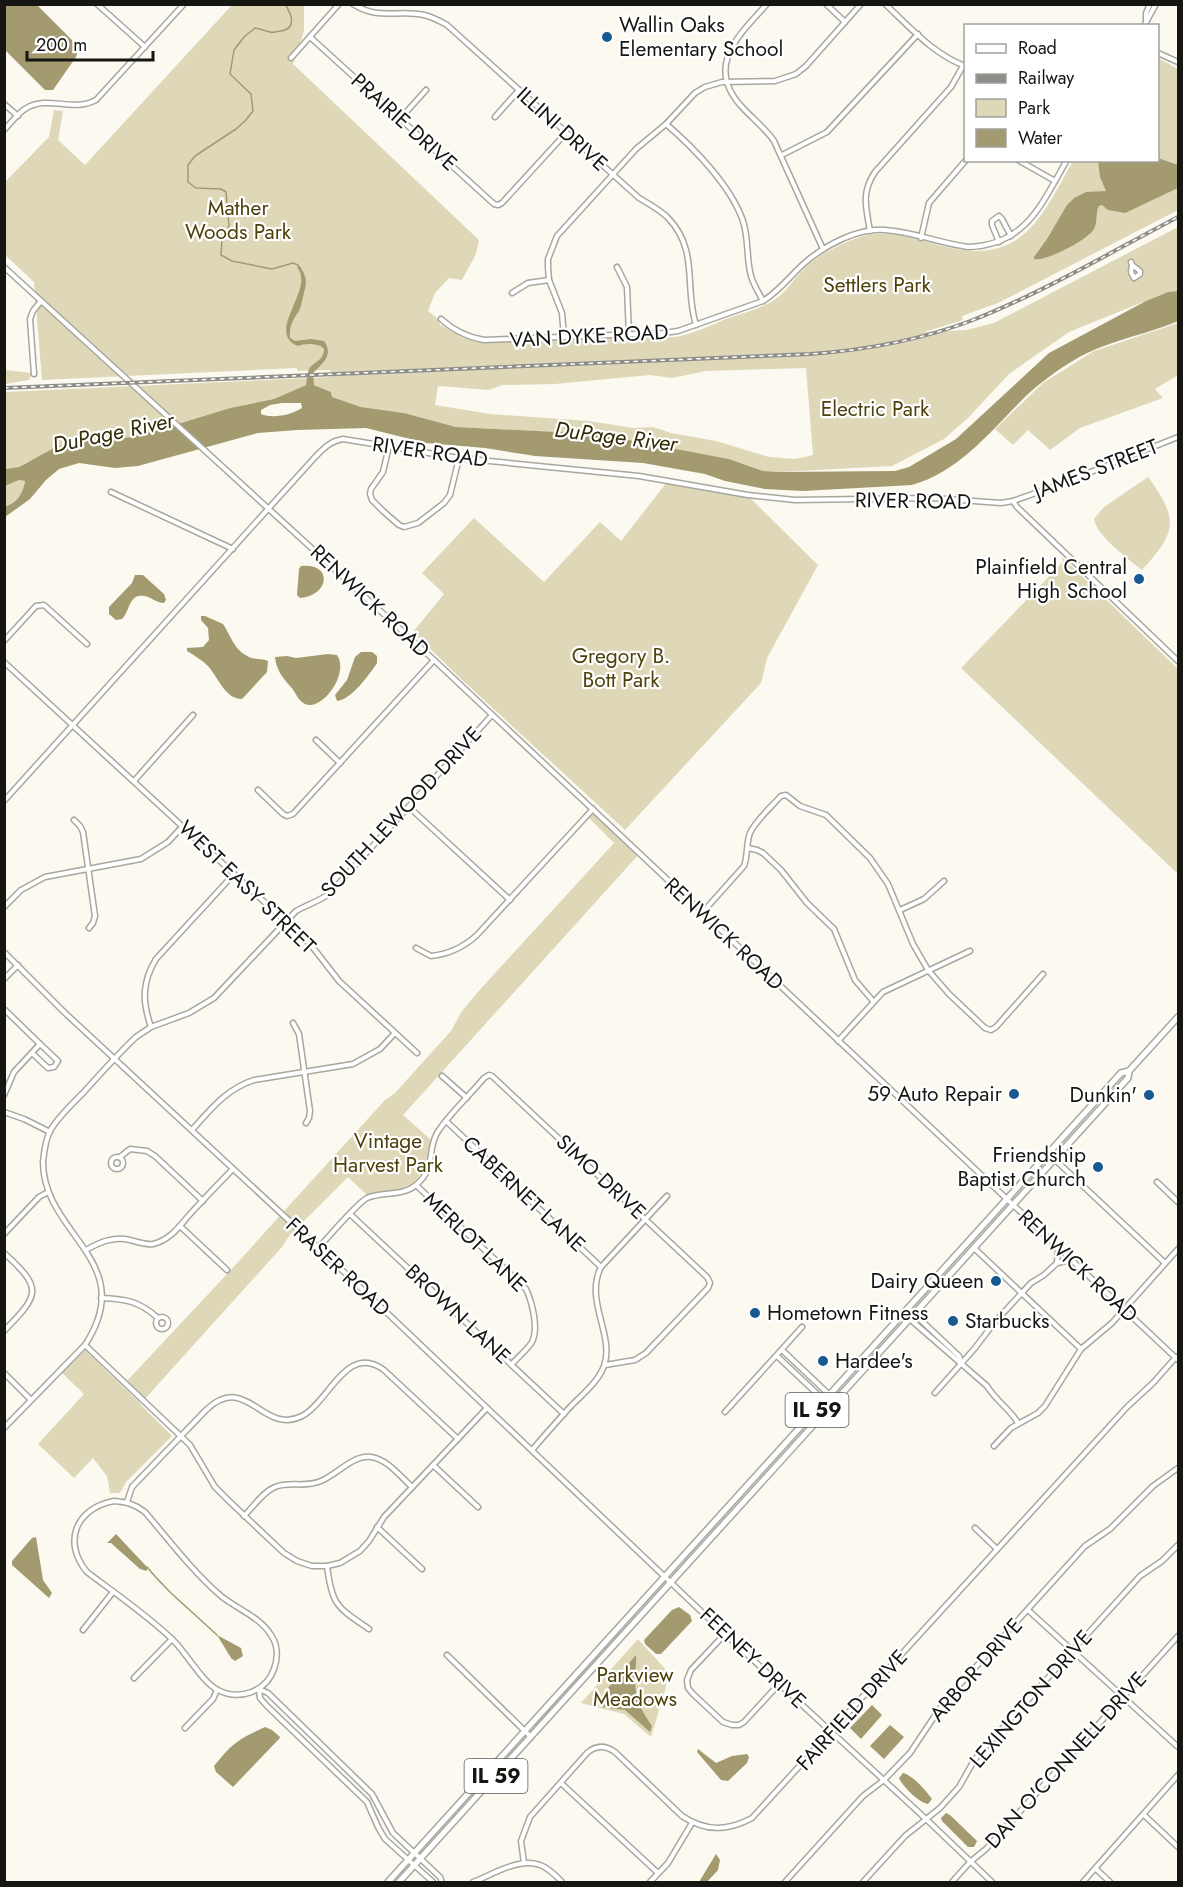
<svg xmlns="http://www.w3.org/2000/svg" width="1183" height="1887" font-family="Jost,sans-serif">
	<rect width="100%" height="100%" fill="#fbf9f0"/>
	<!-- green -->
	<g fill="#ded8b9" fill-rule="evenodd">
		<path d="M232,5H304V31L293,64L479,240L476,254L462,280L449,278L435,293L428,311L441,321L439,324L463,338L496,342L638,336C650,337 663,338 675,337C692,334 710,326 726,319C743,313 762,309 777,298C786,292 793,280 801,272C815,256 840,244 860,237C908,221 960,269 1011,243C1041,227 1057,188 1073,161L1158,160V58L1178,69V210L998,303L962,316L963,320L924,332L966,330L994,323L1178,227V291L1168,292L1069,332L1009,374L968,418L944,439L892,466L778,472L763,471L729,459L597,434L456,427L404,413L361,407L332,397L331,392L310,383L274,399L230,408L155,431L132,437L75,442L27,462L19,467L5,469V392L331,377L330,370L298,371L296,368L42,380L34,282L5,255L4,183L49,137L54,110L63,111L58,140L85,165ZM806,368L813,455L795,459L769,457L716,441L671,433L653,427L633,428L589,421L490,414L435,405L438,386L489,390L502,385L555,384L650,375L672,378L706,371Z"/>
		<path d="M1178,323V375L1155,389L1163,398L1080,428L1050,450L1028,430L1013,445L995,429L1043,383L1094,351Z"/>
		<path d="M4,370H5L32,373L29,380L5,384Z"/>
		<path d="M1148,477C1179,519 1177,532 1142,570C1129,559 1097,537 1094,519L1104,507Z"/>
		<path d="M19,480L25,481C24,494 16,504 5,507L4,486Z"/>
		<path d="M667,482L748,496L818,565L767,658L761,683L625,830L459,677L413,632L444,594L422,573L474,518L544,582L600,522L621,541Z"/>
		<path d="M1062,557L1178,669V874L961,668L1063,562Z"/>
		<path d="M595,811L640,853L403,1115L431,1140C425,1164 425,1184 395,1190C386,1192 376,1191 367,1195L348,1177L289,1236L282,1247L143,1401L125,1383L228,1273L385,1100L395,1093L451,1031L462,1011L477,993L614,843L589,818Z"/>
		<path d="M85,1350L142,1405L140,1408L142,1406L172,1436L126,1482L120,1493H110L107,1476L93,1458L74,1478L38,1444L84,1394L62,1373Z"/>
		<path d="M620,1630L621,1631L536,1728L534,1726Z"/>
		<path d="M638,1639L668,1672L666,1687L651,1737L624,1714L581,1703Z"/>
	</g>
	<!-- water -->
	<g fill="#a39a70" fill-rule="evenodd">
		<path d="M7,4L37,5L75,43L79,49L76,57L53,90H45L5,50L4,12Z"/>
		<path d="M1158,158L1178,165V188L1125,213L1108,210L1102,205L1099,206C1095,213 1098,222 1094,229C1088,240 1045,262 1034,259V257L1047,239L1067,205L1074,198L1086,192L1106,191L1100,177L1098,161L1158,160Z"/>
		<path d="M299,265C308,279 307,281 303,297C302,301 301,307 299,311C293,319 289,327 290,338L295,341L311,339L324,341C334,355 323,363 313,373L314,385L331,392L332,397L361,407L404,413L456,427L597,434L729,459L763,471L778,472L895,471L909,467L956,439L1049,353L1146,301L1168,292L1178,291V321C1143,336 1104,341 1071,362C1056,371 1040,383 1027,395C992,429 961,471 912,485L803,491L765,489L725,481L705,474L643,463L535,456L485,448L426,443L366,428L297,430L258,433L138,466L115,468L79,463L59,469L46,480L30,499L5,517L4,507C16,504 23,494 25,481L19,480L5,486V469L19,467L56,447L75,442L132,437L155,431L230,408L274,399L306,385C307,380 307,374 309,369C314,361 324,361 324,349C320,343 304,343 298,346C264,332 316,289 297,267ZM282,403H301L302,408C291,415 273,419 261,414V410L270,405Z"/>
		<path d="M301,566C334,563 329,596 300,598L297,595L299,569Z"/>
		<path d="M135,575H143L164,594L166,600L164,603C156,603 152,597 144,596C129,593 130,611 122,619L116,620L109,614V607L132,583Z"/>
		<path d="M201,616H205L223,624C231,636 234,650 249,657C255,660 262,658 268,661L267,672L242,699C225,699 218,677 208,666C202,660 195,656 187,651V648L203,647L209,640L208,628L201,620Z"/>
		<path d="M361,652H372L377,656V663C369,675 351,700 337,701L335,695L347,680L355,657Z"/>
		<path d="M328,654L337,655C350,673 322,712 305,704C297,700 296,692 290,686C282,677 276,669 275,657L287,656L296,658Z"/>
		<path d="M116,1534L147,1567V1571L140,1569L111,1543H107Z"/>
		<path d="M36,1537L43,1580L52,1593L49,1598L12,1565V1561L32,1538Z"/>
		<path d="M679,1607L690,1615L692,1621L661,1654H656L645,1644L644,1640L672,1610Z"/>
		<path d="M217,1635L241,1648L243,1656L235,1661L231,1658Z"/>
		<path d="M636,1655C637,1661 635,1668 635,1675C635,1699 639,1706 652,1726L650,1732L625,1710L601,1707L597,1701Z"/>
		<path d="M872,1705L882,1715L861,1739L850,1728Z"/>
		<path d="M890,1725L904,1737L884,1759L870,1746Z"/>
		<path d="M265,1727L272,1730L280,1737L279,1739L233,1787L216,1772L214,1766C232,1743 239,1739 265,1727Z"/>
		<path d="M698,1749L716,1763L732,1756L747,1754L749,1757L747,1763L728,1781L721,1780L697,1752Z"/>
		<path d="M903,1773C914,1776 925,1790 932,1799L928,1804C918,1802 904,1788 899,1778Z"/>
		<path d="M946,1813L950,1815L975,1839L977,1841L974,1847H968L942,1821L941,1818Z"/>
		<path d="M716,1854L720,1860L718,1870L707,1882H699Z"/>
	</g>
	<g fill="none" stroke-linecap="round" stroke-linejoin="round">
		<!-- stream -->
		<g stroke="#a39a70" stroke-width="1.5">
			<path d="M285,4C292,15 297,29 280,31C276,31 275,33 270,32C265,31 261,29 255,28L244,37L234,50L230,74L251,94L253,111L245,121L236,129L195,156L188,165V182L196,188L221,189L226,192L229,226L222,240L221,255L232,261L272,269L293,263L298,265"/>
			<path d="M147,1567C156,1578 162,1584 171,1593L217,1635"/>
		</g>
		<defs>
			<g id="minor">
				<path d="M97,4L145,47"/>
				<path d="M353,4C380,21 397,9 424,15C432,17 440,21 447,25L639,198C649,204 661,210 669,219C699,251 684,288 696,325"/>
				<path d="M767,4C739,35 704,66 742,107C753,119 765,128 774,141L823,249"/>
				<path d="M826,4L845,22"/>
				<path d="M885,4C910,27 933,54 965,66"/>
				<path d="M1146,20V13L1150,4"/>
				<path d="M1144,26L1156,4"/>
				<path d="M310,37L494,204L498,205L502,203L566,133"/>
				<path d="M1158,53L1178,62"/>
				<path d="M291,58L339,4"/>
				<path d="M4,104L18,116"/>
				<path d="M495,117L519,90"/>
				<path d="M400,119L426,90"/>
				<path d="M666,124C694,148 731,186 743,221C749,239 746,258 751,276C753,284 759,293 763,301"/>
				<path d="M4,130C11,123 17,114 25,109C48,94 72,113 96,100L184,4"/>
				<path d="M782,155L827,132L918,34"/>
				<path d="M1018,160L1055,181"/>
				<path d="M870,231C866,207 861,193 875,172L951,87L963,66"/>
				<path d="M921,238L929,203L966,160"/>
				<path d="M999,242L992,225V221L999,216L1002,219L1011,236"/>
				<path d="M1131,262L1132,265L1131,272L1134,278L1140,274V271L1132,265"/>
				<path d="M4,267L434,660L1178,1360"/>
				<path d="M617,267L627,287L629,335"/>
				<path d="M512,293L528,283L549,280"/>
				<path d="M441,319C454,331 467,337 484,340L664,333L678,331L763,301C781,290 792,273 808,260C828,244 858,228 885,230C913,232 940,243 968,247C1026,245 1041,205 1067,160"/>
				<path d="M564,337L562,313L549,280L548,267V259L557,236L636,149L666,124L695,93L705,87L722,82L775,81L796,74L806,66L861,4"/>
				<path d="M34,374L30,319L33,311L41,301"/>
				<path d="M389,446L383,472L371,489L370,494L372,500L383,511L399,525L404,527L418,523L444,503L450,495L459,458"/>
				<path d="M111,492L233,549"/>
				<path d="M1013,501L1017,507L1178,661"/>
				<path d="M4,641L36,606L44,605L87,644"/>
				<path d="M4,662L311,945L339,981L417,1053"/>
				<path d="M316,740L340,763"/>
				<path d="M134,781L193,715"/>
				<path d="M258,790L283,814L287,816L293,814L434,660"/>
				<path d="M4,801L316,456C325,447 331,441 343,439L459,458L639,476L748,495L795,500L933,498L1001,503L1013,501L1053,487L1178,437"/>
				<path d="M409,807L510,900"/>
				<path d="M74,820L80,826L83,832L95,916L93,923L89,928"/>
				<path d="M748,848L757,850L763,853L781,870L807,903L834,929L855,980L873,1001"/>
				<path d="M4,907L21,890L45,877L141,859L168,842L183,826"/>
				<path d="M900,910L924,899L944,881"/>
				<path d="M702,913L744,866C748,856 746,843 750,833C756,820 771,807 781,796L786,795L800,806L826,815L870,858L888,884L913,944L928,970L949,994L985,1028L991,1030L996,1027L1043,974"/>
				<path d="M416,948L431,956C450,954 464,947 477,935L593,809"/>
				<path d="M4,952L64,1012L324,1253L725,1634L926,1819L992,1882"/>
				<path d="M4,979L18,965"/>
				<path d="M4,1009L40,1044L14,1072L4,1095"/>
				<path d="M293,1023L299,1034L310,1111L309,1118L306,1123"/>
				<path d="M151,1027C142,1001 142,982 156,959L234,874"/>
				<path d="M838,1041L883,992L970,951"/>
				<path d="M32,1053L48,1068L54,1067L58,1061L40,1044"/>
				<path d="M442,1076L467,1098"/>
				<path d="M4,1112L24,1119L50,1132"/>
				<path d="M446,1121L601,1267"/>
				<path d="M192,1130C210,1110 226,1089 254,1080L353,1064L380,1049L395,1033"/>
				<path d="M1049,1154L1165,1263"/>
				<circle cx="117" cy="1163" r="6"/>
				<path d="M120,1157L130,1149L147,1151L155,1156L203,1201"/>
				<path d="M1157,1182L1178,1202"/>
				<path d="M416,1185L526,1289C532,1302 539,1328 532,1342C527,1350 518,1357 512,1364"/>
				<path d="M350,1214L564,1414"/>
				<path d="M180,1226L227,1270"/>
				<path d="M4,1234L39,1197L48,1192"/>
				<path d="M318,1248C330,1236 355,1205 367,1198C383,1191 402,1197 416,1185C436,1168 427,1154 436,1135C444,1119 472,1093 484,1078L489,1075L492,1076L707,1277L710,1283L708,1288L646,1353L635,1360L605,1365"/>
				<path d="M974,1248L1081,1349"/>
				<path d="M1058,1248L1057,1263L1071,1260"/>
				<path d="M86,1250C100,1242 114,1236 130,1240C137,1242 145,1245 153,1244C171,1240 180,1225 191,1213C205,1198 219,1183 233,1169"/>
				<path d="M4,1253C44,1289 39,1295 4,1331"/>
				<path d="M101,1298C126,1299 139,1301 158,1318"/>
				<path d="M908,1308L959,1356L961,1362"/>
				<path d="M904,1314L987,1386C996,1401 1010,1409 1018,1423"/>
				<circle cx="162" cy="1323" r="6"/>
				<path d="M85,1345L190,1445L215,1487L230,1502L284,1553L297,1561L312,1566H327L340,1563L360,1551L369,1541L384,1517L487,1408"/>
				<path d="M782,1350L836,1401"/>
				<path d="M777,1356L830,1406"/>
				<path d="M4,1373L31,1400"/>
				<path d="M935,1393L975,1348L994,1323L1031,1283L1044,1275L1057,1263"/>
				<path d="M725,1412L802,1327"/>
				<path d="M4,1428L85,1345C140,1261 43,1235 43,1162C44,1152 45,1141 50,1131C58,1117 71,1105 83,1093C100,1074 117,1055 136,1037L151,1027L189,1013L214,998L296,911C307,905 319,901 329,894L492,715"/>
				<path d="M994,1446L1011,1428L1038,1413L1045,1406L1081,1349L1112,1323L1178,1249"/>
				<path d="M532,1450C545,1435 558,1420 572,1405C583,1394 598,1382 604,1366C615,1335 584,1301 601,1267L667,1196"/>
				<path d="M433,1465L478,1507"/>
				<path d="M114,1501C126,1502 135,1504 145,1512C169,1540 193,1572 221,1596C237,1609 260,1617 271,1635C278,1645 278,1658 274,1669C266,1692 239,1701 218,1690C203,1683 187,1654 173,1640C147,1615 116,1594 87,1572C62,1542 76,1508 114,1501Z"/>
				<path d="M127,1502L132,1487L206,1410C247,1371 262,1436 302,1416C329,1402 347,1342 384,1370L458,1439"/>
				<path d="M244,1516C254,1506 263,1492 275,1487C289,1481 306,1488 321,1481C338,1474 352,1455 371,1457C387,1459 400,1476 412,1487"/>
				<path d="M377,1527L422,1569"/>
				<path d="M975,1528L997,1549"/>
				<path d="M327,1566C332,1606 337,1607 369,1629"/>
				<path d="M1028,1610L1178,1747"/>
				<path d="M83,1630L113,1592"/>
				<path d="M725,1634L691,1670L687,1680L688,1688L693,1694L723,1722L732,1725H739L744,1722L780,1683"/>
				<path d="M447,1655L531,1737"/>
				<path d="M134,1678L172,1639"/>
				<path d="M259,1689L268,1693L372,1794L393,1833L440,1877L442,1882"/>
				<path d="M259,1689L260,1698L267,1706L367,1802L378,1827L385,1839L433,1882"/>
				<path d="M185,1728L213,1699L217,1690"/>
				<path d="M561,1783L658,1873"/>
				<path d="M1144,1815L1178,1847"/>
				<path d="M524,1863L521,1841L530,1817L587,1753C596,1745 605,1745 615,1752L682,1816C706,1832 728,1831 752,1818L1127,1407L1153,1383L1176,1357"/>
				<path d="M1096,1869L1110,1882"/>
				<path d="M473,1882C492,1875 519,1857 540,1865C549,1868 556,1876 562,1882"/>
				<path d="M650,1882L668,1863L692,1823"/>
				<path d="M785,1882L863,1796L884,1780L910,1753L944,1702L1085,1546L1110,1529L1153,1486L1178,1468"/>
				<path d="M863,1882L905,1836L940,1808L959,1787L972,1764L979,1754L1140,1576L1162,1561L1178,1545"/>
				<path d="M952,1882L970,1862L986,1849L1178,1636"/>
				<path d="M1083,1882L1178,1775"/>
			</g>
			<g id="major">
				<path d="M388,1882L1121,1073L1129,1071"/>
				<path d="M399,1882L1128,1078L1129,1071L1178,1017"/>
			</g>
		</defs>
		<!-- minor casing -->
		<use href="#minor" stroke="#a8a79f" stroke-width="7"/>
		<!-- major casing -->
		<use href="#major" stroke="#a8a79f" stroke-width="8"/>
		<!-- minor -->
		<use href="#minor" stroke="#fff" stroke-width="4"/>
		<!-- major -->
		<use href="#major" stroke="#fff" stroke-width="5"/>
		<defs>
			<path id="rail" d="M4,388L811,354C866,350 921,340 973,320C1044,292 1111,252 1178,217"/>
		</defs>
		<!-- rail casing -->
		<use href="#rail" stroke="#8e8d87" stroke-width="4"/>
		<!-- rail -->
		<use href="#rail" stroke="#fff" stroke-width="1.5" stroke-dasharray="4.5" stroke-linecap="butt"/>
	</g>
	<!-- markers -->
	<g fill="#185a8f" stroke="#fff" stroke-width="2">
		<circle cx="607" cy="37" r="6"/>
		<circle cx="1139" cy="579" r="6"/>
		<circle cx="1014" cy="1094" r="6"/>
		<circle cx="1149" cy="1095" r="6"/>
		<circle cx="1098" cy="1167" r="6"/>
		<circle cx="996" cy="1281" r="6"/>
		<circle cx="755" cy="1313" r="6"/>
		<circle cx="953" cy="1321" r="6"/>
		<circle cx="823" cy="1361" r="6"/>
	</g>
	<g text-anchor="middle" stroke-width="4.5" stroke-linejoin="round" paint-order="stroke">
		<!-- shield labels -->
		<g fill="#fff" stroke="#5b5b59" stroke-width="1.5">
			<rect x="785.5" y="1393" width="63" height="34" rx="4.5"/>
			<rect x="464.5" y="1759" width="63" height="34" rx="4.5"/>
		</g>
		<g font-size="20" font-weight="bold" fill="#151512">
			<text x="817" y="1417">IL 59</text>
			<text x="496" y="1783">IL 59</text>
		</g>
		<!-- poi labels -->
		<g font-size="21" fill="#151512" stroke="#fff" text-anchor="end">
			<text x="619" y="32" text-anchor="start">Wallin Oaks<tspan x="619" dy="24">Elementary School</tspan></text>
			<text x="1127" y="574">Plainfield Central<tspan x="1127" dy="24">High School</tspan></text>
			<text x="1002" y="1101">59 Auto Repair</text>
			<text x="1137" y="1102">Dunkin'</text>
			<text x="1086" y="1162">Friendship<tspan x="1086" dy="24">Baptist Church</tspan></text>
			<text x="984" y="1288">Dairy Queen</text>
			<text x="767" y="1320" text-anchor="start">Hometown Fitness</text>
			<text x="965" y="1328" text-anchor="start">Starbucks</text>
			<text x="835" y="1368" text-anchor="start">Hardee's</text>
		</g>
		<!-- street labels -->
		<g font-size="21" fill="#151512" stroke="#fff">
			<text transform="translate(404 122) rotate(42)" y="7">PRAIRIE DRIVE</text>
			<text transform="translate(562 129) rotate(42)" y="7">ILLINI DRIVE</text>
			<text transform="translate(589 336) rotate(-3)" y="7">VAN DYKE ROAD</text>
			<text transform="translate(430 452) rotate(8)" y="7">RIVER ROAD</text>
			<text transform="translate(1096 469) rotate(-21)" y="7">JAMES STREET</text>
			<text transform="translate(913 501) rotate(1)" y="7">RIVER ROAD</text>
			<text transform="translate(370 601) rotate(43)" y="7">RENWICK ROAD</text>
			<text transform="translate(401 812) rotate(-47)" y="7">SOUTH LEWOOD DRIVE</text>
			<text transform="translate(247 887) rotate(44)" y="7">WEST EASY STREET</text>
			<text transform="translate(724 934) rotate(43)" y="7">RENWICK ROAD</text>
			<text transform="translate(601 1177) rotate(43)" y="7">SIMO DRIVE</text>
			<text transform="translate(524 1194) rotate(43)" y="7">CABERNET LANE</text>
			<text transform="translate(475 1242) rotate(44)" y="7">MERLOT LANE</text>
			<text transform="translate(1078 1266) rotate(43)" y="7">RENWICK ROAD</text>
			<text transform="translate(338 1267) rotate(43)" y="7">FRASER ROAD</text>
			<text transform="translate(458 1314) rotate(43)" y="7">BROWN LANE</text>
			<text transform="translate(753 1658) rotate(43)" y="7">FEENEY DRIVE</text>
			<text transform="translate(976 1670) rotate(-49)" y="7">ARBOR DRIVE</text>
			<text transform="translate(1031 1699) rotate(-49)" y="7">LEXINGTON DRIVE</text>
			<text transform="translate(852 1710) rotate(-48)" y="7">FAIRFIELD DRIVE</text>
			<text transform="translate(1066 1760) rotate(-48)" y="7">DAN O'CONNELL DRIVE</text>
		</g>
		<!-- park labels -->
		<g font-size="21" fill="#4c410a" stroke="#fff">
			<text x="238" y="215">Mather<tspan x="238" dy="24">Woods Park</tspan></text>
			<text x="877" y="292">Settlers Park</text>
			<text x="875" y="416">Electric Park</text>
			<text x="621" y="663">Gregory B.<tspan x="621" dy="24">Bott Park</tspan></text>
			<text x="388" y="1148">Vintage<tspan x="388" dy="24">Harvest Park</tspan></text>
			<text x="635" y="1682">Parkview<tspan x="635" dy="24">Meadows</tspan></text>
		</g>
		<!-- water labels -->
		<g font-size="22" font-style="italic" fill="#332b06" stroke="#fff">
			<text transform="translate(113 432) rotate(-12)" y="8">DuPage River</text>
			<text transform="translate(616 436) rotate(7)" y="8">DuPage River</text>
		</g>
	</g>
	<!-- border -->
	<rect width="1183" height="1887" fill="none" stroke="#151512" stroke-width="12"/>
	<!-- legend -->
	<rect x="964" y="24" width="195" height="138" fill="#ffffff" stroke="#a1a1a0" stroke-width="1.5"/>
	<rect x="976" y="44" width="30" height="9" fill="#ffffff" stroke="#a1a1a0" stroke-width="1.5"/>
	<text x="1018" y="54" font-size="18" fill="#151512">Road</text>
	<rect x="976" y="74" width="30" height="9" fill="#8e8d87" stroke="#a1a1a0" stroke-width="1.5"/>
	<text x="1018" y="84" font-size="18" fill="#151512">Railway</text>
	<rect x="976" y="99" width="30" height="18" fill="#ded8b9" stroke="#a1a1a0" stroke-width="1.5"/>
	<text x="1018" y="114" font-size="18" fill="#151512">Park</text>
	<rect x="976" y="129" width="30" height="18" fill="#a39a70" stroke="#a1a1a0" stroke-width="1.5"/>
	<text x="1018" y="144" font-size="18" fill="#151512">Water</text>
	<!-- scale -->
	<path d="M27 51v9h126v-9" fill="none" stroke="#151512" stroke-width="3"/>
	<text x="36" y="51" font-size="18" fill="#151512" stroke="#ffffff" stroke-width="4.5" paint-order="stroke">200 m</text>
</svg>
